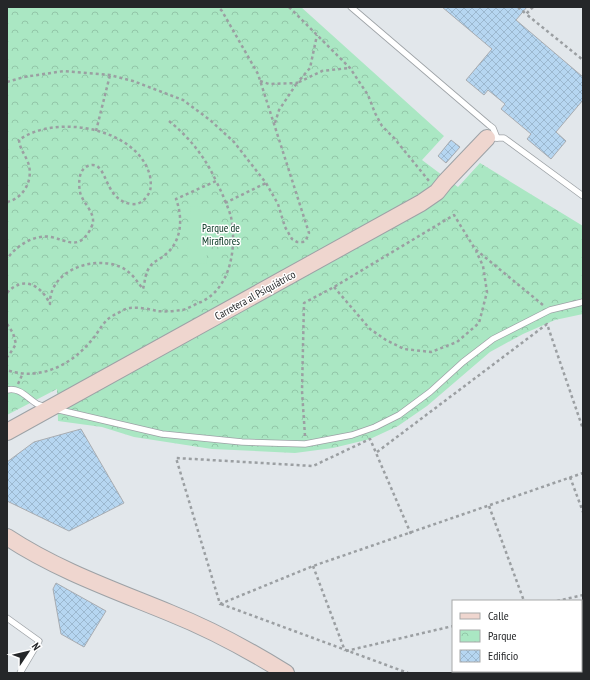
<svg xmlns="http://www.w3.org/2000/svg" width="590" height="680" font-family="'PT Sans Narrow',sans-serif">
	<defs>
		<pattern id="park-crowns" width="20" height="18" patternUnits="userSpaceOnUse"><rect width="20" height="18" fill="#aae7c3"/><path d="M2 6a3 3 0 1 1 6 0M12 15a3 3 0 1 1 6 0" fill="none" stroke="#92c6a8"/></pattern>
		<pattern id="building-cross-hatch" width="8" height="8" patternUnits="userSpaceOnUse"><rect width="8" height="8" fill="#b6d6f1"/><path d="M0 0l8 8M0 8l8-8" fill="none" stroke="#9cb8cf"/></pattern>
	</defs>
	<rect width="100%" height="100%" fill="#e2e7eb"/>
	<!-- park -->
	<path fill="url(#park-crowns)" d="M7,7H301L444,136L422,160L458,187L480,163L583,226V314L555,320L523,334L490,352L427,406L398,426L370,439L333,448L295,453L212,449L134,437L102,427L58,421L57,389L7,415Z"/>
	<!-- garden -->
	<path fill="#aae7c3" d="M191,206L211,208L206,264L187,262Z"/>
	<!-- building -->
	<g fill="url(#building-cross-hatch)" stroke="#a8acb1">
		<path d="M442,7H527L516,20L583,77V100L556,132L566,141L551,159L527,139L531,134L501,109L505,104L488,90L484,95L466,80L492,49Z"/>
		<path d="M451,140L460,147L446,163L438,156Z"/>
		<path d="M81,429L124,503L69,531L7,501V462L34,442Z"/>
		<path d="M56,583L106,611L84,647L61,634L53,589Z"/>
	</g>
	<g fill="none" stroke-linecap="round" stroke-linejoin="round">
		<defs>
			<g id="lane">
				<path d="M351,7L489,125L493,128L497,138"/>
				<path d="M494,138H504L583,196"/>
				<path d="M7,390C20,387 27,398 37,404C40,405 43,406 46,407"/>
				<path d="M55,409L162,434L242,442L305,444L352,435L375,427L399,415L430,392L463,362L493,339L550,310L583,302"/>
				<path d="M7,618L39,641L20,673"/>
			</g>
			<g id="secondary">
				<path d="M7,432L421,203L437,192L445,182L487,138"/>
				<path d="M7,537C57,570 114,590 170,613C210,629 249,650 286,673"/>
			</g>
		</defs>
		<!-- lane casing -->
		<use href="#lane" stroke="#9da2a6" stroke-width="7"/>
		<!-- secondary casing -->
		<use href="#secondary" stroke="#9da2a6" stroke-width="18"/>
		<!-- path -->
		<g stroke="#9b9fa2" stroke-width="2.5" stroke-dasharray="3 3" stroke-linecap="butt">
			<path d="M289,7L350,68L368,95L375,113L382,126L394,138L429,181"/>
			<path d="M518,7L526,14"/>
			<path d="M533,7L526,14L583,60"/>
			<path d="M260,81L269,84L297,83L310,68L317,35"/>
			<path d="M7,82L24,77L64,71L110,75L133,81L183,100L210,120L234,142L266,183L278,204L285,227L292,239L297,242H303L306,240L309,233L258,74L222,11L218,7"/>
			<path d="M169,121C190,138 205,157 216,181"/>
			<path d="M275,123L279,110L297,83L322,71L349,68"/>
			<path d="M96,131L110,75"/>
			<path d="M7,202C25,198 35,177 27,160C24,153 20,149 19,140C56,113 138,128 150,176C151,183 152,190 147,196C144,201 138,205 132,204C104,201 108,164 92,165C79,166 78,181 80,192C82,202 94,211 93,222C93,224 91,228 90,230C78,251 67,240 51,237C34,234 16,246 7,259"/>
			<path d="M225,203L266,183"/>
			<path d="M334,287L370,329L386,340L404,349L431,352L457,342L479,323L487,292L483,266L476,251"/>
			<path d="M7,293C23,275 41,285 50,304C49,271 92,256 118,266C130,270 136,280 143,289C145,282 145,274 149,268C153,261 161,259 166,254C182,241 183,217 176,199L216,181C221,191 228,206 231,217C237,247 231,288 201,302C195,304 188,309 182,310C174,311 165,312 157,311C149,309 139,307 130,308C125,308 119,313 114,315C102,321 99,333 90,342C70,366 38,381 7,370"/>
			<path d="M7,324L13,333L16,344L9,355L7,357"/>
			<path d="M18,384L23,373"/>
			<path d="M305,436L302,391L304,303L334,287L454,215L475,249L543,305"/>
			<path d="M377,452L547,324L583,429"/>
			<path d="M570,477L583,512"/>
			<path d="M489,506L524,601"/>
			<path d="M411,534L370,439L313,466L176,458L220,604L313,566L583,473"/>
			<path d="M313,566L345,651"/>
			<path d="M557,601L583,595"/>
			<path d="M221,604L408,673"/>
			<path d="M346,651L453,626"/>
			<path d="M550,671V673"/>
		</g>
		<!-- lane -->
		<use href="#lane" stroke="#fff" stroke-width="5.5"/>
		<!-- secondary -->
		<use href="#secondary" stroke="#efd6cf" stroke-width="16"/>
	</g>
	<g text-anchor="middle" stroke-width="3" stroke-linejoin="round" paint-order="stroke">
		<!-- park labels -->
		<g font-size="11" fill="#05341f" stroke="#fff">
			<text x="221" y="232">Parque de<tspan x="221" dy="13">Miraflores</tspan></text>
		</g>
		<!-- street labels -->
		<g font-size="11" fill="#252729" stroke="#fff">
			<text transform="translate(255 295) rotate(-29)" y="4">Carretera al Psiquiátrico</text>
		</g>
	</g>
	<!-- border -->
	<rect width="590" height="680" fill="none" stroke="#252729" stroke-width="16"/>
	<!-- legend -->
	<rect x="452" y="600" width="130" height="72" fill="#ffffff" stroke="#a8a9a9"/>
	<rect x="460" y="613" width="20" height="6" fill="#efd6cf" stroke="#a8a9a9"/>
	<text x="488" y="620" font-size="12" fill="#252729">Calle</text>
	<rect x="460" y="630" width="20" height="12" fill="url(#park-crowns)" stroke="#a8a9a9"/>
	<text x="488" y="640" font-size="12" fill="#252729">Parque</text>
	<rect x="460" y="650" width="20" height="12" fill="url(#building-cross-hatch)" stroke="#a8a9a9"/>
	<text x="488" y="660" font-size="12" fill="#252729">Edificio</text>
	<!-- north arrow -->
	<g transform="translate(28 652) rotate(55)" stroke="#ffffff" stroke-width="3" paint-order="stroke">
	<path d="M0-3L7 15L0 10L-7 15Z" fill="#252729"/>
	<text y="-6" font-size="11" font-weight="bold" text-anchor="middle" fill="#252729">N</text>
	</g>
</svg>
